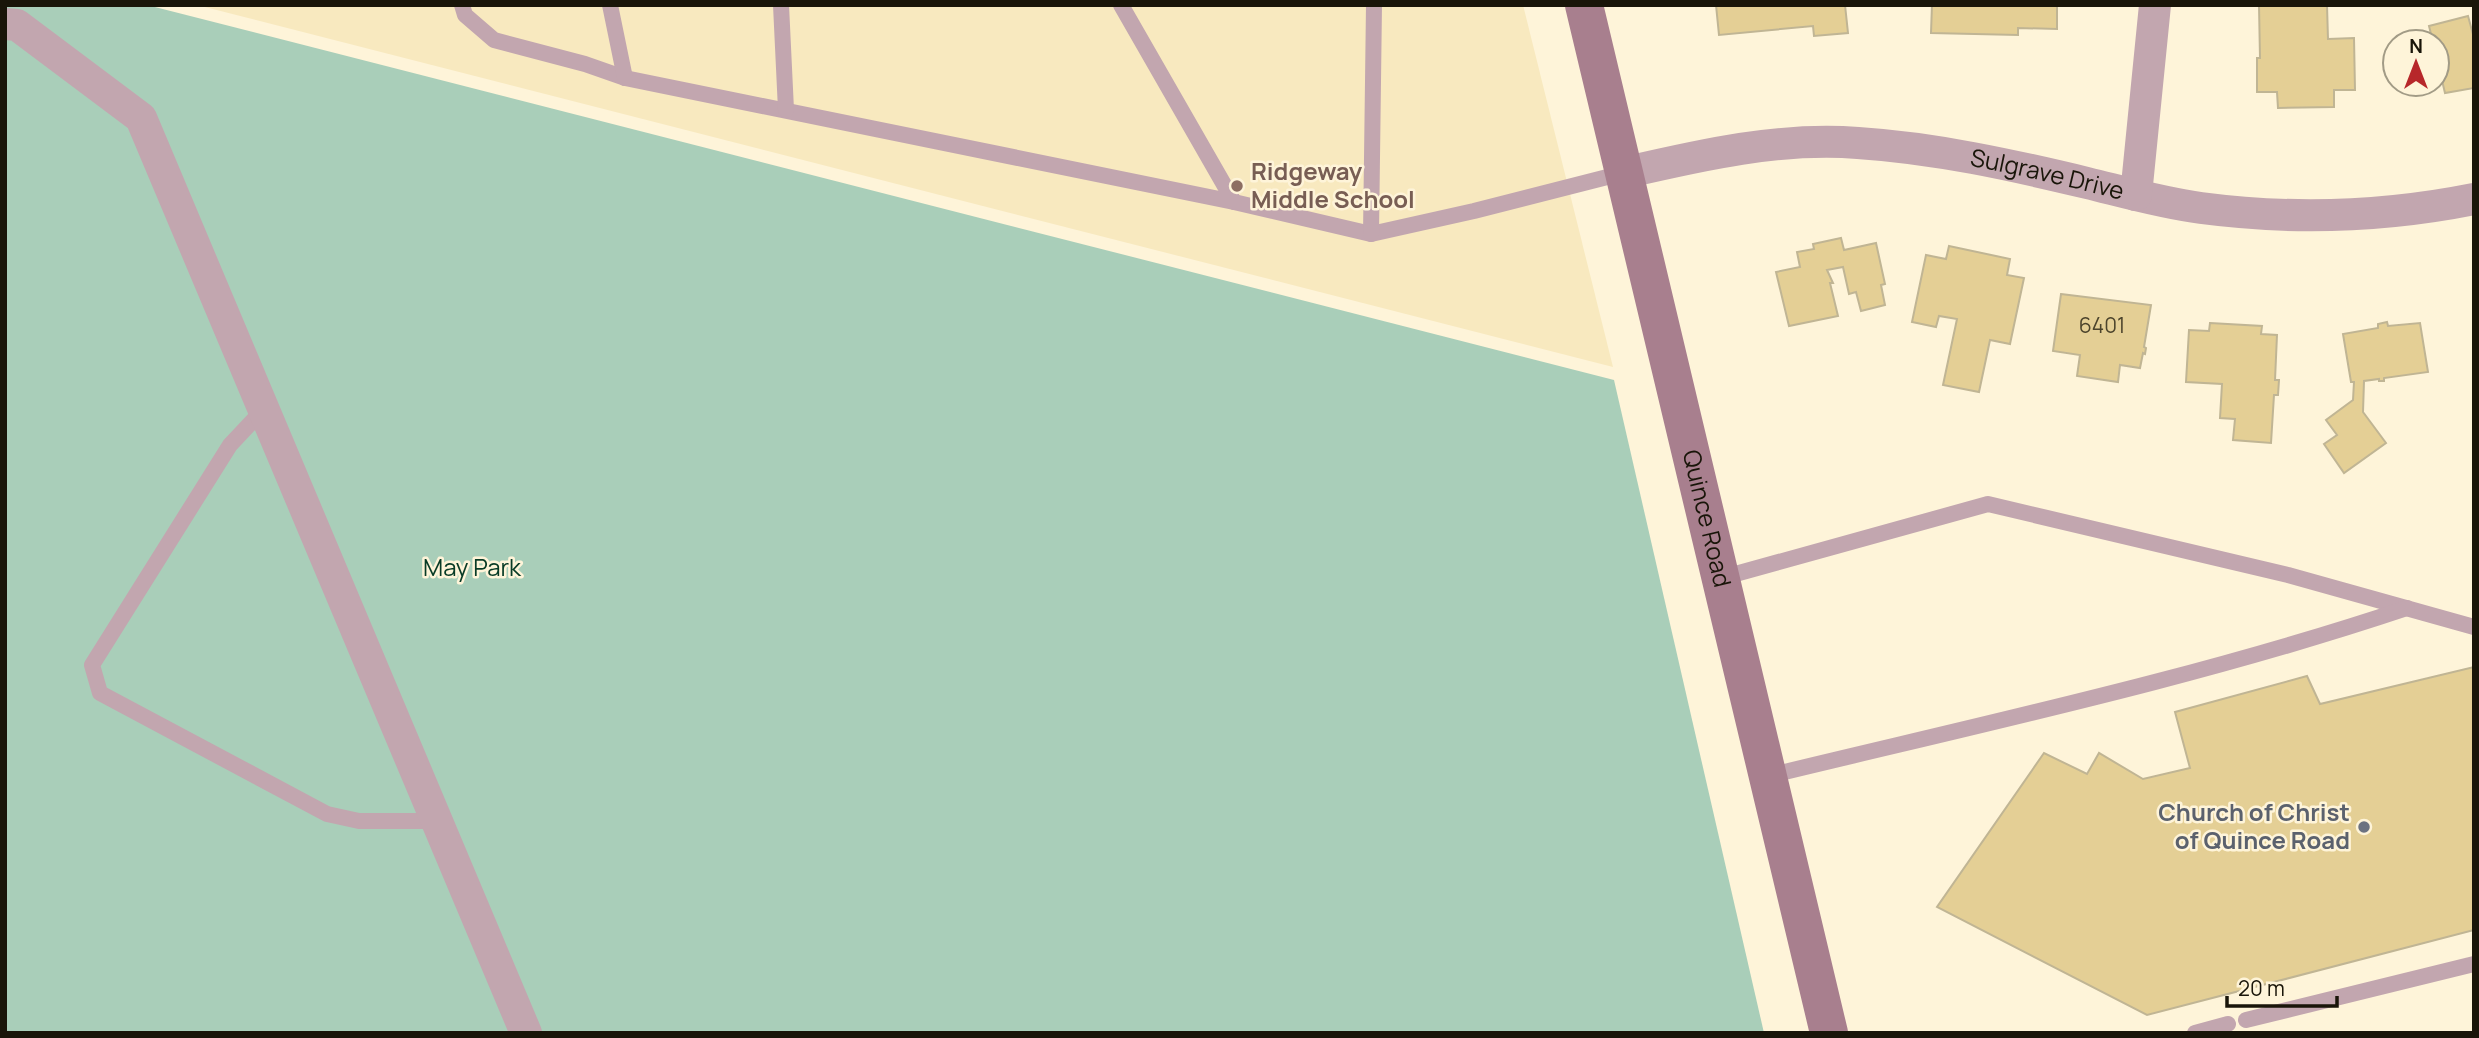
<svg xmlns="http://www.w3.org/2000/svg" width="2479" height="1038" font-family="Manrope,sans-serif">
	<rect width="100%" height="100%" fill="#fef4d9"/>
	<!-- built -->
	<path fill="#f8e9bf" d="M197,5H1523L1613,367Z"/>
	<!-- green -->
	<path fill="#a9ceb9" d="M5,5H147L1614,380L1764,1033H5Z"/>
	<!-- building -->
	<g fill="#e4cf95" stroke="#c0b594" stroke-width="2">
		<path d="M1716,5H1845L1848,33L1814,36L1813,26L1719,35Z"/>
		<path d="M1932,5H2057V29L2018,28V35L1931,33Z"/>
		<path d="M2259,5H2327L2328,39L2354,38L2355,90H2334V107L2278,108L2277,92H2257V58H2260Z"/>
		<path d="M2468,16L2474,38V88L2445,93L2437,59V42H2433L2429,26Z"/>
		<path d="M1841,238L1844,250L1876,243L1885,284L1881,285L1885,305L1861,311L1856,292L1849,294L1843,267L1827,270L1833,283H1830L1838,316L1789,326L1776,272L1800,267L1797,252L1814,249L1813,244Z"/>
		<path d="M1949,246L2010,259L2007,275L2024,278L2010,344L1990,340L1979,392L1943,385L1957,319L1939,316L1936,327L1912,322L1926,255L1946,259Z"/>
		<path d="M2061,294L2151,305L2144,347L2146,348L2145,354L2143,353L2140,368L2120,365L2118,382L2077,376L2080,355L2053,351Z"/>
		<path d="M2387,322L2388,326L2420,323L2428,372L2384,378V381H2379V379L2364,381L2363,412L2386,443L2344,473L2324,444L2337,435L2326,420L2353,400L2354,382H2351L2343,334L2378,328V324Z"/>
		<path d="M2210,323L2262,326L2261,334L2277,335L2275,380H2279L2278,395H2274L2271,443L2233,440L2235,419L2220,418L2222,384L2186,382L2189,330L2209,331Z"/>
		<path d="M2474,667V930L2147,1015L1937,907L2044,753L2087,774L2099,753L2143,779L2190,768L2175,712L2307,676L2320,704Z"/>
	</g>
	<g fill="none" stroke-linecap="round" stroke-linejoin="round">
		<!-- lane -->
		<g stroke="#c2a6af" stroke-width="16">
			<path d="M462,5L465,15L494,40L585,64L625,78L1234,202L1371,234L1474,211L1623,173"/>
			<path d="M610,5L625,78"/>
			<path d="M781,5L786,110"/>
			<path d="M1121,5L1234,202"/>
			<path d="M1371,234L1374,5"/>
			<path d="M264,409L230,445L92,665L100,693L327,814L359,821H437"/>
			<path d="M1721,578L1988,504L2288,575L2474,627"/>
			<path d="M1768,776C1982,724 2198,678 2407,608"/>
			<path d="M2246,1020L2474,964"/>
			<path d="M2195,1033L2228,1024"/>
		</g>
		<!-- street -->
		<g stroke="#c2a6af" stroke-width="32">
			<path d="M5,24L17,25L141,118L526,1033"/>
			<path id="s1" d="M1623,173C1701,155 1778,137 1858,143C1935,148 2012,165 2087,183C2124,192 2162,203 2201,208C2292,220 2384,217 2474,199"/>
			<path d="M2136,195L2155,5"/>
		</g>
		<!-- secondary -->
		<path stroke="#a87f8e" stroke-width="38" id="s2" d="M1584,5L1829,1033"/>
	</g>
	<!-- markers -->
	<circle fill="#8d6e63" stroke="#fef4d9" stroke-width="2.5" cx="1237" cy="186" r="7"/>
	<circle fill="#6b7280" stroke="#fef4d9" stroke-width="2.5" cx="2364" cy="827" r="7"/>
	<g text-anchor="middle" stroke-width="5" stroke-linejoin="round" paint-order="stroke">
		<!-- number labels -->
		<g font-size="21" fill="#4c442c">
			<text x="2102" y="333">6401</text>
		</g>
		<!-- education labels -->
		<g font-size="24" font-weight="bold" fill="#785e54" stroke="#fef4d9" text-anchor="start">
			<text x="1251" y="180">Ridgeway<tspan x="1251" dy="28">Middle School</tspan></text>
		</g>
		<!-- street labels -->
		<g font-size="24" fill="#191509" stroke="#fef4d9">
			<text dy="8" stroke="none"><textPath href="#s1" startOffset="430">Sulgrave Drive</textPath></text>
			<text dy="8" stroke="none"><textPath href="#s2" startOffset="528">Quince Road</textPath></text>
		</g>
		<!-- park labels -->
		<g font-size="24" fill="#083b26" stroke="#fef4d9">
			<text x="472" y="576">May Park</text>
		</g>
		<!-- worship labels -->
		<g font-size="24" font-weight="bold" fill="#5b616d" stroke="#fef4d9" text-anchor="end">
			<text x="2350" y="821">Church of Christ<tspan x="2350" dy="28">of Quince Road</tspan></text>
		</g>
	</g>
	<!-- border -->
	<rect width="2479" height="1038" fill="none" stroke="#191509" stroke-width="14"/>
	<!-- north arrow -->
	<g transform="translate(2416 63)"><circle r="33" fill="#fef4d9" stroke="#a29b86" stroke-width="2"/>
	<path d="M0-5L12 26L0 18L-12 26Z" fill="#b7272a"/>
	<text y="-10" font-size="19" font-weight="bold" text-anchor="middle" fill="#191509">N</text>
	</g>
	<!-- scale -->
	<path d="M2227 996v10h110v-10" fill="none" stroke="#191509" stroke-width="3.5"/>
	<text x="2238" y="996" font-size="21" fill="#191509" stroke="#fef4d9" stroke-width="5" paint-order="stroke">20 m</text>
</svg>
